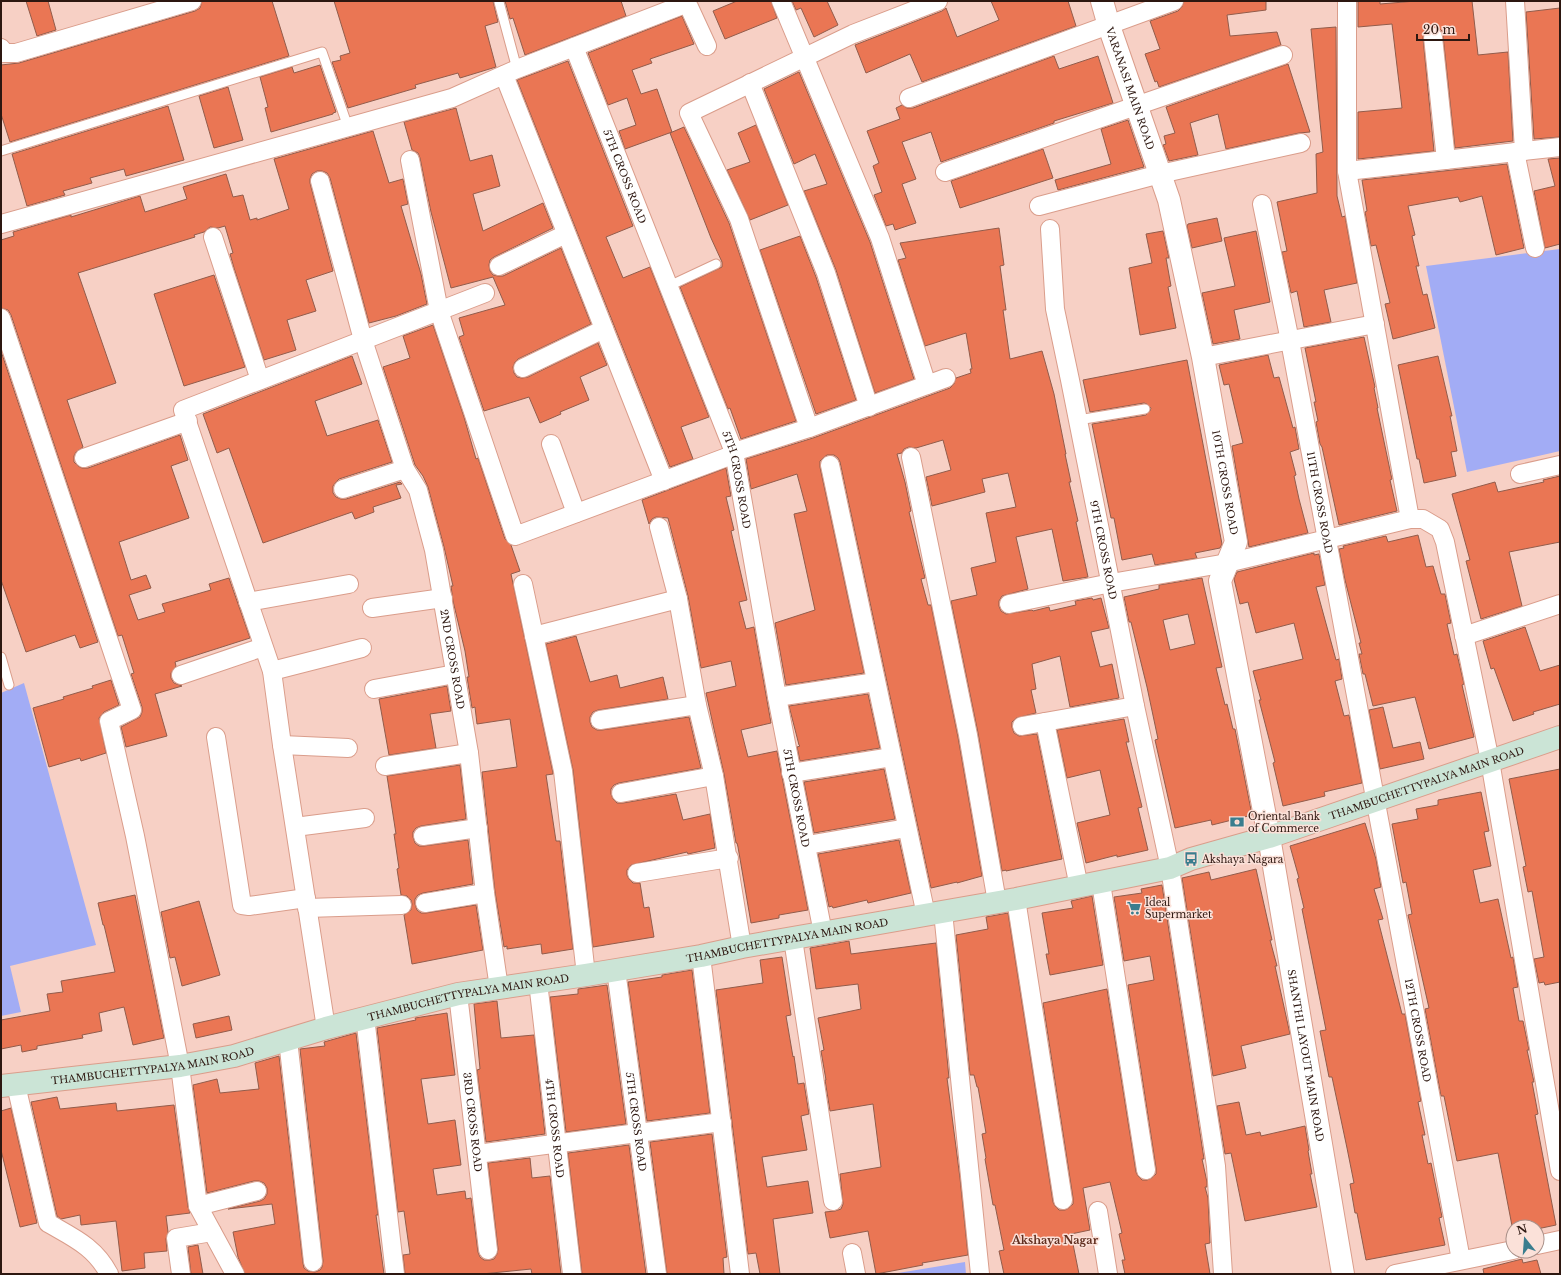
<svg xmlns="http://www.w3.org/2000/svg" width="1561" height="1275" font-family="'Libre Baskerville',serif">
	<rect width="100%" height="100%" fill="#f7d0c5"/>
	<!-- green -->
	<g fill="#a2acf5">
		<path d="M1560,249V451L1467,472L1426,266Z"/>
		<path d="M24,683L96,945L10,966L21,1012L1,1016V693Z"/>
		<path d="M965,1262L966,1274H892Z"/>
	</g>
	<!-- building -->
	<g fill="#ea7654" stroke="#925c4b" fill-rule="evenodd">
		<path d="M26,1H48L56,30L37,36Z"/>
		<path d="M202,1H272L289,56L10,142L1,114V65L19,63L195,11L200,8Z"/>
		<path d="M334,1H493L498,22L485,26L496,67L460,78L458,73L415,85L416,88L348,108L332,62L341,60L340,56L350,53Z"/>
		<path d="M505,1H621L626,16L525,55L513,18L510,19Z"/>
		<path d="M737,1H771L777,18L725,39L713,11Z"/>
		<path d="M792,1H827L838,25L814,37L801,8L796,10Z"/>
		<path d="M991,1H1068L1076,26L922,82L910,54L866,73L855,45L942,11L946,8L957,37L999,20Z"/>
		<path d="M1184,1H1266V10L1227,15L1230,36L1277,32L1281,45L1159,87L1157,81L1155,82L1145,54L1160,49L1150,21L1178,11L1182,7Z"/>
		<path d="M1358,1H1380V4L1416,1H1472L1478,55L1508,52L1513,141L1455,148L1443,36L1442,31L1438,28L1432,27L1427,28L1424,32L1423,38L1434,151L1358,159V112L1402,108L1392,24L1358,27Z"/>
		<path d="M1560,8V137L1534,139L1526,12Z"/>
		<path d="M682,16L694,44L650,59L652,63L632,70L641,94L657,89L672,132L625,149L619,131L636,125L627,98L608,105L588,53Z"/>
		<path d="M1336,27L1337,196L1342,217L1345,216L1357,283L1324,290L1331,322L1304,327L1297,291L1291,293L1282,252L1287,251L1277,202L1317,193L1316,154L1323,152L1311,29Z"/>
		<path d="M1054,56L1059,69L1098,56L1113,103L1054,121V123L941,162L931,132L902,142L916,179L902,184L916,223L895,230L893,224L886,226L874,195L882,192L873,166L879,163L867,131L900,119L896,108L902,105L907,108H913Z"/>
		<path d="M568,61L633,226L606,237L623,278L650,267L709,417L681,427L693,459L670,467L517,80Z"/>
		<path d="M1288,64L1310,132L1299,133L1226,149L1218,114L1190,123L1198,155L1169,161L1163,145L1166,144L1164,136L1175,133L1166,107Z"/>
		<path d="M320,65L336,112L333,113V114L271,132L265,108L268,107L260,77L292,67L294,73Z"/>
		<path d="M799,72L870,242L914,379L875,393L836,270L804,191L827,184L815,154L794,164L764,89Z"/>
		<path d="M228,87L243,140L214,148L199,96Z"/>
		<path d="M168,106L184,160L126,176L124,169L90,178L92,183L63,191L65,195L27,206L12,154Z"/>
		<path d="M456,108L470,161L492,155L500,186L473,194L483,231L543,203L553,228L494,257L490,260L489,265L490,271L493,275L498,276H503L561,248L591,324L518,359L515,362L513,367L514,373L517,377L522,378L528,377L598,343L607,365L580,377L589,400L560,412L561,414L540,423L529,397L484,411L459,337L464,335L459,318L505,305L493,277L451,288L431,212L420,158L418,153L412,150L404,122Z"/>
		<path d="M1128,120L1144,167L1058,190L1055,180L1111,164L1101,129Z"/>
		<path d="M756,125L788,205L750,220L727,170L750,162L738,133Z"/>
		<path d="M684,127L729,223L796,421L741,439L730,408L728,409L680,287L722,267V262L711,238L670,133Z"/>
		<path d="M373,131L389,183L403,179L408,204L401,206L421,274L427,304L396,316L369,323L330,178L327,173L322,171H317L312,174L310,179V183L333,271L306,280L316,311L287,320L296,350L264,360L234,268L230,254L233,253L225,226L218,228L210,227L204,232L194,235L195,237L78,273L116,383L67,400L83,447L76,452L74,456V462L78,466L82,468H88L180,435L188,460L171,466L189,518L119,542L131,580L146,575L151,588L129,595L138,620L165,612L162,604L211,590L209,584L229,578L250,638L175,662L176,666L171,673V678L174,683L182,686L155,694L167,736L126,747L121,727L140,717L142,712V707L131,674L134,673L122,635L118,636L11,315L8,310L1,308V240L14,236L13,232L71,215V217L140,196L145,212L187,199L183,187L226,174L233,197L243,195L250,220L257,218V220L289,209L274,159Z"/>
		<path d="M1043,149L1053,178L960,208L951,181Z"/>
		<path d="M1560,158V244L1545,248L1534,191L1555,186L1548,159Z"/>
		<path d="M1507,164L1524,248L1496,255L1482,196L1460,202L1458,197L1408,206L1415,235L1412,236L1419,266H1416L1423,295L1427,294L1435,328L1393,339L1385,304L1390,303L1376,245L1371,246L1365,212L1367,211L1362,180Z"/>
		<path d="M1217,218L1222,241L1192,248L1187,226L1188,224Z"/>
		<path d="M999,228L1004,265L1000,266L1006,310H1003L1010,359L1042,351L1054,394L1066,454H1065L1071,482H1069L1078,521L1076,522L1088,577L1063,581L1052,529L1016,537L1028,589L1002,596L999,601V606L1001,611L1006,614L1032,610L1033,611L1049,607L1050,611L1076,605L1075,601L1092,598L1093,600L1101,598L1109,628L1091,632L1100,667L1112,664L1119,698L1070,707L1060,656L1032,664L1036,689L1031,690L1036,713L1016,718L1012,722V727L1014,733L1019,736L1037,734L1062,859L1006,871V870L1002,871L978,733L951,601L977,595L971,568L996,562L986,513L1016,507L1008,473L982,479L985,492L932,506L926,477L951,470L943,440L916,448L909,447L904,449L902,453L897,454L905,482L911,511L909,512L925,578L921,579L928,605H931L958,737L982,876L957,883V882L931,888L840,462L838,458L834,455H827L823,458L820,461V467L864,673L786,685L775,623L815,610L794,514L807,511L797,474L751,489L746,459L813,438L950,388L954,384L956,378L971,373L970,369H972L966,333L925,346L898,260L906,258L900,243Z"/>
		<path d="M1163,231L1169,258H1166L1171,286L1168,287L1176,328L1140,335L1129,268L1152,263L1146,234Z"/>
		<path d="M1256,231L1270,302L1234,310L1240,339L1213,344L1202,293L1235,286L1224,238Z"/>
		<path d="M800,236L816,277L856,400L816,414L760,250Z"/>
		<path d="M214,275L245,367L184,386L154,294Z"/>
		<path d="M433,325L464,417L476,459L478,458L505,539L511,545L520,571L511,574L553,773V774L546,775L556,841H560L573,949L542,954L541,944L507,949V946L504,947L495,892L482,772L517,767L510,719L477,724L475,707L472,708L467,677H469L465,651L453,601L451,586H453L444,547L428,487L423,476L415,465L383,367L410,358L403,336Z"/>
		<path d="M1364,337L1375,387L1374,388L1378,408H1377L1391,475L1392,479L1390,480L1397,511L1339,525L1322,447L1320,444L1316,422L1318,421L1314,402H1316L1305,348Z"/>
		<path d="M1,351L98,642L80,648L75,635L26,652L1,580Z"/>
		<path d="M1268,355L1274,378L1279,377L1293,428L1295,427L1299,449L1290,452L1296,475L1294,476L1299,499L1308,533L1249,547L1232,446L1243,443L1229,384L1224,385L1219,365Z"/>
		<path d="M352,356L362,384L315,401L327,436L378,420L392,462L339,479L336,482L333,486V493L336,497L341,499H346L400,482L402,484L396,485L401,498L373,507L374,512L355,519L352,512L263,543L229,448L217,453L203,414Z"/>
		<path d="M1438,356L1452,416H1450L1457,451L1451,452L1456,476L1424,483L1419,459H1417L1398,365Z"/>
		<path d="M1187,360L1222,544L1220,548L1195,553L1197,558L1155,565L1152,554L1122,560L1114,518H1111L1092,424L1146,415L1150,411L1151,408L1147,404L1144,403L1090,412L1083,380Z"/>
		<path d="M726,468L731,496L726,497L734,530L731,531L747,600L739,602L746,629L754,627L771,723L741,730L748,757L777,751L808,910L779,915V918L751,923L738,847L737,843H736L724,774L706,693L736,686L731,661L701,668L688,596L668,518L656,517L652,519L649,524L642,500Z"/>
		<path d="M1560,476V542L1509,552L1522,606L1481,619L1466,561L1470,560L1452,494L1495,482L1498,492L1544,482L1543,480Z"/>
		<path d="M1418,535L1426,567L1433,566L1441,594H1445L1451,623L1447,624L1454,655L1457,654L1464,684L1462,685L1474,737L1429,749L1415,697L1373,706L1365,674H1363L1359,654H1362L1359,643H1361L1345,580L1339,549L1344,548L1343,546L1386,536L1388,542Z"/>
		<path d="M1314,553V555L1319,554L1325,585L1316,587L1336,660L1339,659L1342,679L1335,681L1344,716L1349,715L1362,783L1324,792L1325,796L1283,806L1273,763L1275,762L1259,700H1261L1253,671L1303,659L1294,623L1256,633L1248,602L1240,604L1234,579L1237,572Z"/>
		<path d="M1202,578L1222,667L1216,668L1225,705L1227,704L1233,729H1235L1252,815L1212,825L1211,820L1175,828L1155,740L1158,739L1147,687L1131,622H1129L1124,597L1159,589V585ZM1188,614L1195,644L1170,650L1163,620Z"/>
		<path d="M1525,627L1540,671L1560,665V704L1533,712L1534,714L1513,721L1494,668L1491,669L1483,641Z"/>
		<path d="M576,636L590,682L617,675L620,688L663,677L668,699L598,710L593,712L590,717V722L592,727L597,730H602L689,717L701,768L619,783L614,785L611,789V794L613,799L617,803H623L676,794L683,820L710,814L715,848L688,854L687,852L631,865L627,870V875L629,879L633,883H640L644,908L649,907L654,937L593,947L573,770L546,644Z"/>
		<path d="M111,680L119,705L104,712L99,718L106,753L81,761L80,758L49,767L33,708L64,699L63,697L93,688L92,686Z"/>
		<path d="M447,686L451,711L430,714L436,748L389,755L379,699Z"/>
		<path d="M868,694L880,748L800,761L797,747L800,746L799,745L789,706Z"/>
		<path d="M1383,707L1393,748L1420,742L1424,759L1380,769L1369,710Z"/>
		<path d="M1124,719L1129,742H1126L1142,807L1138,808L1148,850L1117,857V855L1086,863L1077,823L1110,815L1100,770L1067,778L1057,730Z"/>
		<path d="M460,765L466,819L421,826L416,828L413,832V837L415,843L419,846H424L468,840L473,884L423,893L418,895L415,899V904L417,910L421,913H426L476,905L483,950L412,964L404,915L411,910L412,904L411,900L407,896L401,895L397,869L399,868L394,834H396L387,776Z"/>
		<path d="M884,769L895,819L814,833L804,782Z"/>
		<path d="M1560,769V982L1545,985L1544,982L1539,983L1534,959L1544,957L1532,891L1528,892L1523,867L1526,866L1509,779Z"/>
		<path d="M1481,792L1489,831L1484,832L1491,866L1473,870L1480,903L1498,899L1511,958L1513,957L1518,987L1513,988L1519,1021H1523L1529,1050H1527L1534,1082H1532L1538,1114L1535,1115L1556,1225L1537,1229V1227H1513V1231L1498,1153L1457,1161L1444,1096H1441L1425,1009L1429,1008L1408,915L1412,914L1406,882L1403,883L1392,824L1418,819L1416,809L1438,805V800Z"/>
		<path d="M1365,823L1376,859L1381,887L1374,889L1383,919L1378,920L1402,1014H1405L1421,1101L1418,1102L1425,1135H1422L1428,1164L1431,1163L1442,1217L1439,1218L1445,1245L1366,1260L1357,1213H1355L1350,1184L1354,1183L1347,1148L1332,1077H1329L1320,1031L1326,1030L1302,909L1304,908L1297,879L1299,878L1290,846Z"/>
		<path d="M899,840L911,893L868,903L867,900L833,908L832,906L829,907L818,854Z"/>
		<path d="M1256,869L1272,940H1270L1277,966H1275L1290,1034L1241,1046L1246,1068L1213,1076L1182,878L1209,872L1211,880Z"/>
		<path d="M1162,885L1204,1159H1202L1207,1182V1187H1205L1208,1198L1210,1243L1205,1244L1210,1274H1125L1122,1260H1125L1119,1234L1122,1233L1110,1182L1083,1188L1090,1230L1071,1234L1079,1274H1004L999,1251L1004,1250L995,1205H993L985,1159L986,1158L982,1134L986,1133L978,1087H977L974,1075H970L956,935L988,929L986,917L1008,913L1053,1202L1055,1206L1059,1210H1065L1069,1208L1073,1204V1198L1043,1003L1107,989L1136,1172L1138,1176L1142,1180H1147L1152,1178L1156,1174V1168L1128,985L1154,980L1150,956L1124,961L1114,897L1142,893L1141,889Z"/>
		<path d="M135,895L164,1038L133,1045L124,1007L99,1013L102,1031L82,1035L83,1038L37,1046V1049L22,1052L21,1045L1,1049V1020L50,1011L47,994L63,992L61,981L115,972L104,925H103L98,903Z"/>
		<path d="M1092,896L1103,965L1050,975L1046,954H1049L1042,913L1073,908L1071,901Z"/>
		<path d="M199,901L220,975L182,986L175,957L170,958L161,912Z"/>
		<path d="M849,941L851,954L936,943L949,1078H947L960,1178L968,1255L922,1263L923,1265L876,1274L868,1231L830,1238L825,1212L835,1211L841,1209L843,1204L840,1174L881,1167L873,1104L830,1111L825,1080H826L821,1051L824,1050L818,1018L861,1009L858,984L816,989L810,948Z"/>
		<path d="M782,957L791,1015L786,1016L793,1057L794,1056L798,1084L804,1083L809,1114L801,1116L807,1150L762,1157L767,1187L808,1181L813,1213L773,1219L780,1274H760L756,1253L748,1254L716,990L763,983L760,960Z"/>
		<path d="M692,970L710,1113L647,1121L628,982L662,977V975Z"/>
		<path d="M607,985L626,1124L566,1132L550,997L578,994V989Z"/>
		<path d="M497,1001L501,1038L534,1035L545,1134L486,1142L477,1070L480,1069L474,1004Z"/>
		<path d="M447,1013L455,1075L421,1079L428,1124L455,1120L461,1165L433,1169L437,1195L465,1191L466,1199L471,1198L478,1252L480,1257L484,1260H490L494,1259L497,1254L498,1249L488,1163L530,1158L532,1178L550,1176L561,1274H532L531,1269L482,1274H405L403,1255L410,1254L404,1211L398,1212L377,1028L416,1020L415,1018Z"/>
		<path d="M229,1016L232,1030L196,1038L193,1024Z"/>
		<path d="M356,1033L378,1215H376L384,1274H245L238,1257L233,1232L275,1224L272,1204L228,1209L260,1201L264,1199L267,1194V1188L264,1183L259,1181H254L207,1193L193,1085L217,1079L220,1093L259,1089L255,1063L279,1056L303,1263L304,1268L308,1271L315,1272L320,1270L322,1267L323,1261L300,1049L325,1046L324,1042Z"/>
		<path d="M57,1097L60,1109L116,1103L117,1111L174,1105L188,1207L190,1213L166,1216L168,1232L166,1239L167,1251L144,1253L145,1268L122,1271L116,1221L81,1225L80,1215L61,1219L57,1216L31,1102Z"/>
		<path d="M1239,1102L1246,1135L1260,1132L1261,1136L1305,1126L1309,1150L1308,1151L1312,1174H1310L1317,1207L1245,1221L1231,1153L1225,1154L1217,1106Z"/>
		<path d="M11,1108L37,1223L20,1227L1,1150V1111Z"/>
		<path d="M712,1134L727,1257L723,1258L724,1274H667L650,1142Z"/>
		<path d="M629,1145L646,1274H582L568,1153Z"/>
		<path d="M198,1245L203,1274H191L188,1247Z"/>
		<path d="M1522,1259L1523,1263L1537,1260L1541,1274H1484L1483,1269Z"/>
	</g>
	<g fill="none" stroke-linecap="round" stroke-linejoin="round">
		<defs>
			<g id="service">
				<path d="M499,2L517,69"/>
				<path d="M1,151L322,52L348,127"/>
				<path d="M669,286L716,264"/>
				<path d="M1078,420L1145,409"/>
				<path d="M1,657L9,685"/>
			</g>
			<g id="minor">
				<path d="M781,1L880,238L927,385"/>
				<path d="M1347,1V171L1410,519"/>
				<path d="M1515,1L1524,151"/>
				<path d="M1433,37L1446,160"/>
				<path id="s1" d="M574,47L734,452L777,697L823,933"/>
				<path d="M1,48L4,53H16L192,1"/>
				<path d="M504,75L664,481"/>
				<path d="M750,83L826,273L869,407"/>
				<path d="M909,98L1174,1"/>
				<path d="M1515,152L1535,248"/>
				<path d="M410,160L439,311L515,536L727,457L734,452L809,428L946,378"/>
				<path d="M1347,171L1560,147"/>
				<path d="M945,172L1283,55"/>
				<path id="s2" d="M320,181L363,340L405,469L418,490L434,550L469,753L485,893L499,988"/>
				<path id="s3" d="M1262,204L1290,341L1461,1260"/>
				<path d="M1039,206L1160,174L1301,143"/>
				<path d="M1,224L452,98L517,69L685,4L689,7L707,46"/>
				<path id="s4" d="M1050,229L1055,309L1070,380L1135,706L1170,868L1216,1166L1223,1274"/>
				<path d="M213,237L260,380"/>
				<path d="M499,266L566,234"/>
				<path d="M1,318L132,710L109,721L135,836L180,1066L198,1206L235,1274"/>
				<path d="M1203,357L1375,324"/>
				<path d="M523,368L604,329"/>
				<path d="M809,428L739,219L689,113L853,34L938,1"/>
				<path d="M551,444L576,513"/>
				<path d="M911,457L968,735L997,902"/>
				<path d="M84,458L188,421"/>
				<path d="M830,465L926,915"/>
				<path d="M1520,474L1560,465"/>
				<path d="M343,489L405,469"/>
				<path d="M659,527L678,599L697,705L714,776L742,947"/>
				<path d="M523,584L563,771L586,975"/>
				<path d="M248,602L349,584"/>
				<path d="M1009,604L1111,583L1227,563L1410,519H1423L1440,529L1445,542L1490,761L1560,1171"/>
				<path d="M372,608L443,598"/>
				<path d="M534,636L678,599"/>
				<path d="M1464,636L1560,604"/>
				<path d="M272,671L362,648"/>
				<path d="M181,675L263,647"/>
				<path d="M374,689L455,674"/>
				<path d="M777,697L876,682"/>
				<path d="M600,720L697,705"/>
				<path d="M1045,722L1079,887"/>
				<path d="M1022,726L1135,706"/>
				<path d="M216,737L242,905L249,906L306,898"/>
				<path d="M282,745L348,748"/>
				<path d="M385,766L469,753"/>
				<path d="M791,773L892,757"/>
				<path d="M621,793L714,776"/>
				<path d="M295,827L365,818"/>
				<path d="M423,836L478,828"/>
				<path d="M807,845L907,828"/>
				<path d="M637,873L729,858"/>
				<path d="M1101,883L1146,1170"/>
				<path d="M1016,899L1063,1200"/>
				<path d="M425,903L485,893"/>
				<path d="M307,908L402,905"/>
				<path d="M943,912L980,1274"/>
				<path d="M793,939L833,1201"/>
				<path d="M701,956L740,1274"/>
				<path id="s5" d="M616,970L657,1274"/>
				<path id="s6" d="M538,982L572,1274"/>
				<path id="s7" d="M458,994L488,1250"/>
				<path d="M365,1017L395,1274"/>
				<path d="M326,1028L282,745L272,671L183,410L485,293"/>
				<path d="M288,1040L313,1262"/>
				<path d="M16,1085L48,1223C74,1238 95,1247 109,1274"/>
				<path d="M477,1154L722,1122"/>
				<path d="M198,1206L257,1191"/>
				<path d="M1098,1211L1108,1274"/>
				<path d="M1537,1245L1560,1240"/>
				<path d="M852,1253L856,1274"/>
				<path d="M181,1274L176,1238L212,1232"/>
				<path d="M1395,1274L1513,1250"/>
			</g>
			<g id="tertiary">
				<path id="s8" d="M1102,1L1109,26L1169,200L1203,357L1236,542L1220,581L1269,837L1343,1274"/>
			</g>
			<g id="secondary">
				<path id="s9" d="M1,1086L180,1066L234,1056L326,1028L458,994L586,975L701,956L742,947L1016,899L1170,868L1191,859L1269,837L1560,737"/>
			</g>
		</defs>
		<!-- service casing -->
		<use href="#service" stroke="#da9d8b" stroke-width="11"/>
		<!-- minor casing -->
		<use href="#minor" stroke="#da9d8b" stroke-width="20"/>
		<!-- tertiary casing -->
		<use href="#tertiary" stroke="#da9d8b" stroke-width="24"/>
		<!-- secondary casing -->
		<use href="#secondary" stroke="#da9d8b" stroke-width="24"/>
		<!-- service -->
		<use href="#service" stroke="#fff" stroke-width="9"/>
		<!-- minor -->
		<use href="#minor" stroke="#fff" stroke-width="18"/>
		<!-- tertiary -->
		<use href="#tertiary" stroke="#fff" stroke-width="22"/>
		<!-- secondary -->
		<use href="#secondary" stroke="#cbe4d6" stroke-width="22"/>
	</g>
	<!-- icons -->
	<defs>
		<symbol id="bank-bare" viewBox="-9 -9 18 18"><path d="M-6-4H6V4H-6ZM0-2.3a2.3 2.3 0 1 0 0 4.6a2.3 2.3 0 1 0 0-4.6Z" fill="#3a7d8e" stroke="#fbe1d9" stroke-width="2.5" paint-order="stroke"/></symbol>
		<symbol id="bus-bare" viewBox="-9 -9 18 18"><path d="M-5-6H5V4H4V6H2V4H-2V6H-4V4H-5ZM-3.5-4V0h7V-4ZM-3.5 1.2v1.5H-2V1.2ZM2 1.2v1.5H3.5V1.2Z" fill="#3a7d8e" stroke="#fbe1d9" stroke-width="2.5" paint-order="stroke"/></symbol>
		<symbol id="supermarket-bare" viewBox="-9 -9 18 18"><path d="M-6-5.5h2.5l.6 2H6L4.5 2H-2.5L-4.4-4H-6ZM-1.5 3.2a1.3 1.3 0 1 0 .1 0ZM3 3.2a1.3 1.3 0 1 0 .1 0Z" fill="#3a7d8e" stroke="#fbe1d9" stroke-width="2.5" paint-order="stroke"/></symbol>
	</defs>
	<g fill-rule="evenodd">
		<use href="#bank-bare" x="1227" y="812" width="20" height="20"/>
		<use href="#bus-bare" x="1181" y="849" width="20" height="20"/>
		<use href="#supermarket-bare" x="1124" y="898" width="20" height="20"/>
	</g>
	<g text-anchor="middle" stroke-width="3" stroke-linejoin="round" paint-order="stroke">
		<!-- street labels -->
		<g font-size="10" fill="#2d1710" stroke="#fbe1d9">
			<text dy="4" stroke="none"><textPath href="#s8" startOffset="92">VARANASI MAIN ROAD</textPath></text>
			<text dy="4" stroke="none"><textPath href="#s1" startOffset="139">5TH CROSS ROAD</textPath></text>
			<text dy="4" stroke="none"><textPath href="#s1" startOffset="463">5TH CROSS ROAD</textPath></text>
			<text dy="4" stroke="none"><textPath href="#s8" startOffset="498">10TH CROSS ROAD</textPath></text>
			<text dy="4" stroke="none"><textPath href="#s3" startOffset="304">11TH CROSS ROAD</textPath></text>
			<text dy="4" stroke="none"><textPath href="#s4" startOffset="326">9TH CROSS ROAD</textPath></text>
			<text dy="4" stroke="none"><textPath href="#s2" startOffset="498">2ND CROSS ROAD</textPath></text>
			<text dy="4" stroke="none"><textPath href="#s9" startOffset="1461">THAMBUCHETTYPALYA MAIN ROAD</textPath></text>
			<text dy="4" stroke="none"><textPath href="#s1" startOffset="787">5TH CROSS ROAD</textPath></text>
			<text dy="4" stroke="none"><textPath href="#s9" startOffset="801">THAMBUCHETTYPALYA MAIN ROAD</textPath></text>
			<text dy="4" stroke="none"><textPath href="#s9" startOffset="477">THAMBUCHETTYPALYA MAIN ROAD</textPath></text>
			<text dy="4" stroke="none"><textPath href="#s3" startOffset="841">12TH CROSS ROAD</textPath></text>
			<text dy="4" stroke="none"><textPath href="#s8" startOffset="1083">SHANTHI LAYOUT MAIN ROAD</textPath></text>
			<text dy="4" stroke="none"><textPath href="#s9" startOffset="153">THAMBUCHETTYPALYA MAIN ROAD</textPath></text>
			<text dy="4" stroke="none"><textPath href="#s7" startOffset="129">3RD CROSS ROAD</textPath></text>
			<text dy="4" stroke="none"><textPath href="#s5" startOffset="153">5TH CROSS ROAD</textPath></text>
			<text dy="4" stroke="none"><textPath href="#s6" startOffset="147">4TH CROSS ROAD</textPath></text>
		</g>
		<!-- poi labels -->
		<g font-size="10" fill="#2d1710" stroke="#fbe1d9" text-anchor="start">
			<text x="1248" y="820">Oriental Bank<tspan x="1248" dy="12">of Commerce</tspan></text>
			<text x="1202" y="863">Akshaya Nagara</text>
			<text x="1145" y="906">Ideal<tspan x="1145" dy="12">Supermarket</tspan></text>
		</g>
		<!-- neighbourhood labels -->
		<g font-size="11" font-weight="bold" fill="#612f20" stroke="#fbe1d9">
			<text x="1055" y="1244">Akshaya Nagar</text>
		</g>
	</g>
	<!-- border -->
	<rect width="1561" height="1275" fill="none" stroke="#2d1710" stroke-width="4"/>
	<!-- north arrow -->
	<g transform="translate(1525 1239) rotate(343)"><circle r="19" fill="#fbe1d9" stroke="#a99089"/>
	<path d="M0-3L7 15L0 10L-7 15Z" fill="#3a7d8e"/>
	<text y="-6" font-size="11" font-weight="bold" text-anchor="middle" fill="#2d1710">N</text>
	</g>
	<!-- scale -->
	<path d="M1417 34v6h52v-6" fill="none" stroke="#2d1710" stroke-width="2"/>
	<text x="1423" y="34" font-size="12" fill="#2d1710" stroke="#fbe1d9" stroke-width="3" paint-order="stroke">20 m</text>
</svg>
